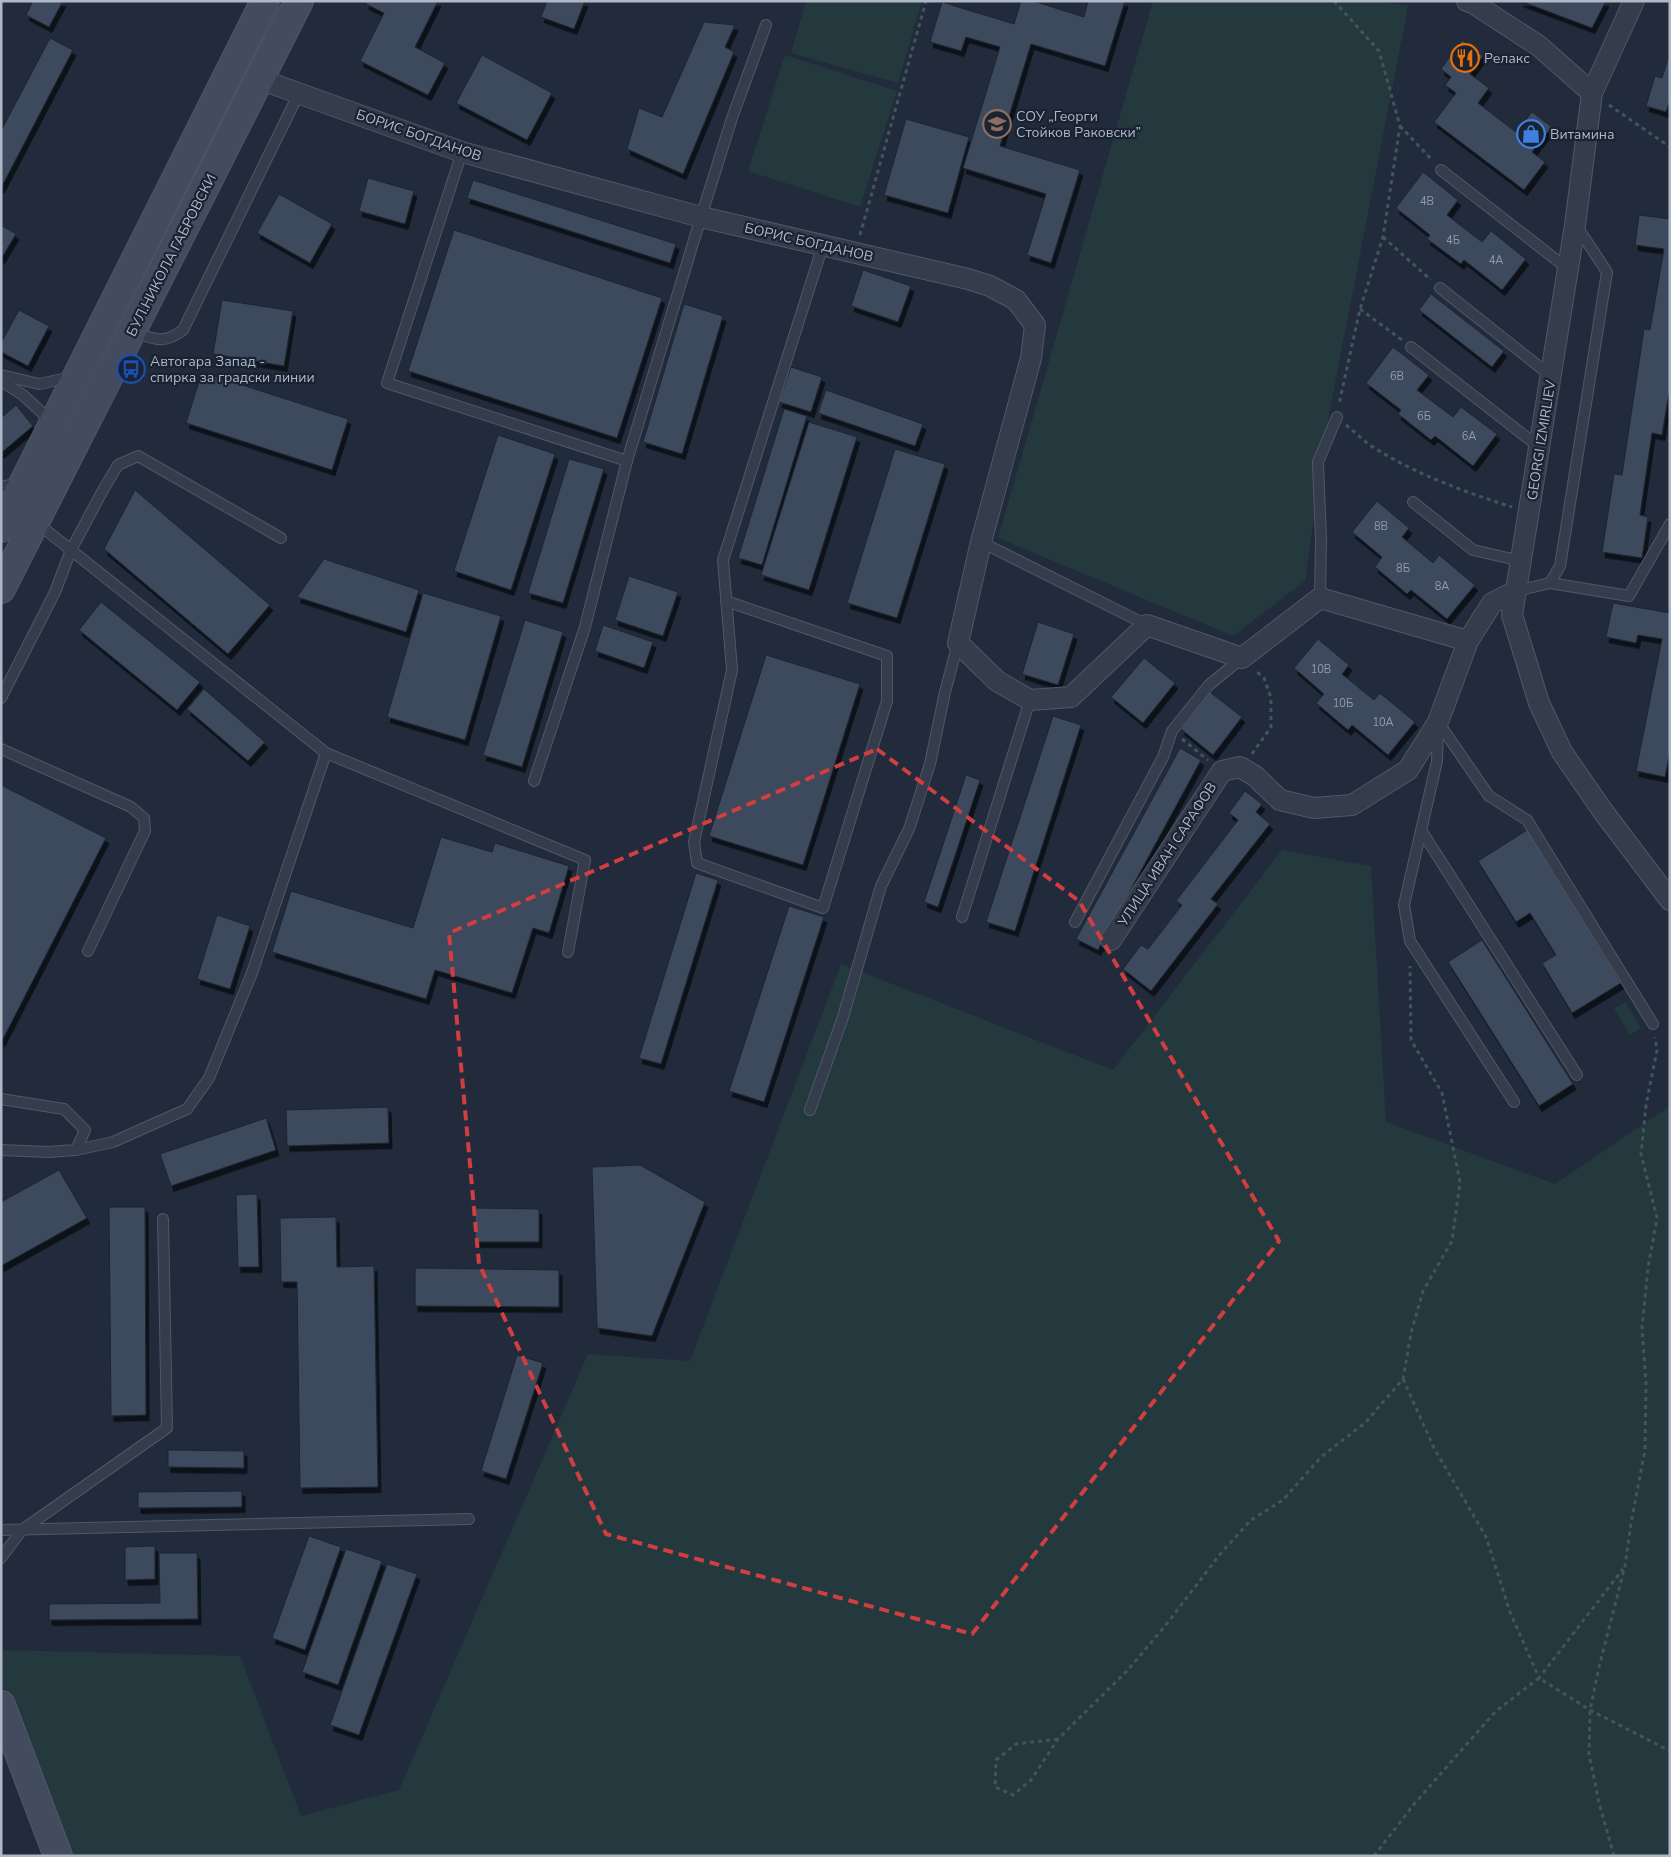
<svg xmlns="http://www.w3.org/2000/svg" width="1671" height="1857" font-family="'Nunito Sans',sans-serif">
	<defs>
		<filter id="shadow"><feDropShadow dx="3" dy="5.5" stdDeviation="0" flood-color="#0009"/></filter>
	</defs>
	<rect width="100%" height="100%" fill="#212b3c"/>
	<!-- green -->
	<g fill="#23393d">
		<path d="M806,1H922L898,83L791,53Z"/>
		<path d="M1153,1H1377L1408,6L1328,420L1305,581L1233,636L998,538Z"/>
		<path d="M785,55L897,91L860,207L748,171Z"/>
		<path d="M1282,850L1371,866L1386,1122L1555,1184L1670,1106V1856H58L1,1705V1650L240,1656L301,1816L399,1790L588,1354L690,1361L841,964L1113,1070Z"/>
		<path d="M1625,1002L1641,1028L1630,1035L1614,1009Z"/>
	</g>
	<!-- building -->
	<g fill="#3d495b" stroke="#1c2533" filter="url(#shadow)">
		<path d="M33,1H63L49,27L26,15Z"/>
		<path d="M367,1H438L415,47L445,63L428,95L360,61L384,13L366,4Z"/>
		<path d="M547,1H585L574,29L541,17Z"/>
		<path d="M1021,1H1033L1084,17L1088,1H1125L1105,66L1031,44L1000,146L1080,170L1051,263L1027,255L1046,194L963,168L1000,47L966,37L961,51L930,42L942,2L1014,24Z"/>
		<path d="M1520,1H1606L1592,28Z"/>
		<path d="M704,22L735,25L725,47L734,52L683,174L627,149L639,108L662,117Z"/>
		<path d="M50,38L73,50L1,188V131Z"/>
		<path d="M1462,40L1483,56L1470,74L1489,88L1478,103L1516,132L1532,112L1552,127L1532,152L1545,162L1524,190L1434,122L1456,93L1445,85L1451,77L1441,69Z"/>
		<path d="M1670,52V100L1666,112L1646,106L1655,76L1662,78Z"/>
		<path d="M482,55L552,93L527,140L456,103Z"/>
		<path d="M906,119L969,137L948,213L884,195Z"/>
		<path d="M1423,172L1458,200L1447,215L1482,242L1491,231L1526,259L1502,290L1464,260L1461,264L1427,239L1430,235L1396,208Z"/>
		<path d="M368,178L414,191L405,224L359,211Z"/>
		<path d="M473,180L676,244L670,263L467,198Z"/>
		<path d="M279,194L332,224L310,263L257,233Z"/>
		<path d="M1639,215L1670,219V386L1662,435L1652,433L1640,515L1648,517L1642,558L1602,552L1614,474L1622,475L1644,329L1650,330L1664,249L1635,245Z"/>
		<path d="M1,225L16,234L1,259Z"/>
		<path d="M454,230L662,298L617,438L408,371Z"/>
		<path d="M863,270L911,286L898,322L851,306Z"/>
		<path d="M1431,294L1504,351L1492,367L1419,310Z"/>
		<path d="M222,300L293,311L284,366L213,354Z"/>
		<path d="M684,304L723,316L682,454L643,442Z"/>
		<path d="M19,310L49,326L28,366L1,352V343Z"/>
		<path d="M1393,347L1429,375L1417,390L1453,417L1461,407L1497,434L1473,466L1435,436L1431,440L1398,414L1401,410L1366,383Z"/>
		<path d="M791,367L822,377L811,412L779,402Z"/>
		<path d="M202,372L348,419L332,470L186,423Z"/>
		<path d="M826,390L923,424L915,446L818,413Z"/>
		<path d="M16,405L33,426L1,453V418Z"/>
		<path d="M784,409L807,416L762,565L738,558Z"/>
		<path d="M809,422L857,437L809,590L761,575Z"/>
		<path d="M498,435L555,454L511,590L454,571Z"/>
		<path d="M895,449L945,464L897,618L847,603Z"/>
		<path d="M569,459L604,469L563,603L528,593Z"/>
		<path d="M135,490L270,605L228,654L104,549Z"/>
		<path d="M1377,501L1409,528L1402,537L1433,563L1439,555L1475,585L1447,619L1411,590L1407,594L1375,567L1382,557L1352,532Z"/>
		<path d="M324,559L419,590L406,632L297,597Z"/>
		<path d="M629,576L678,592L663,636L615,620Z"/>
		<path d="M423,593L501,616L465,740L387,717Z"/>
		<path d="M101,602L200,682L177,710L79,630Z"/>
		<path d="M1613,603L1670,613V751L1665,777L1636,771L1662,639L1638,635L1636,643L1606,637Z"/>
		<path d="M525,620L563,632L522,767L483,755Z"/>
		<path d="M1038,622L1074,634L1058,685L1022,674Z"/>
		<path d="M603,625L653,642L644,668L595,651Z"/>
		<path d="M1318,639L1349,665L1342,674L1374,700L1380,693L1415,722L1388,755L1352,725L1348,730L1316,703L1324,694L1294,668Z"/>
		<path d="M766,655L860,684L803,865L709,836Z"/>
		<path d="M1144,658L1175,683L1143,723L1111,697Z"/>
		<path d="M204,689L265,742L248,761L187,709Z"/>
		<path d="M1210,692L1242,717L1213,755L1181,729Z"/>
		<path d="M1053,716L1081,725L1015,931L986,922Z"/>
		<path d="M1180,748L1201,760L1098,950L1076,939Z"/>
		<path d="M966,775L980,780L938,907L924,902Z"/>
		<path d="M1,785L106,838L2,1041H1Z"/>
		<path d="M1245,791L1262,804L1256,812L1270,824L1211,899L1218,904L1151,991L1123,969L1141,945L1148,949L1182,905L1176,901L1238,820L1229,813Z"/>
		<path d="M1527,830L1621,983L1572,1013L1542,963L1556,955L1530,913L1516,922L1478,861Z"/>
		<path d="M441,837L492,852L495,843L569,866L549,933L533,928L512,993L435,970L426,999L272,952L291,891L413,928Z"/>
		<path d="M696,873L718,880L661,1064L639,1058Z"/>
		<path d="M789,906L824,917L764,1102L729,1091Z"/>
		<path d="M217,915L250,926L230,989L197,979Z"/>
		<path d="M1482,940L1573,1084L1539,1106L1448,962Z"/>
		<path d="M388,1107L389,1143L287,1146L286,1110Z"/>
		<path d="M266,1118L276,1150L171,1186L160,1154Z"/>
		<path d="M640,1165L705,1202L652,1336L597,1328L592,1167Z"/>
		<path d="M59,1170L87,1218L1,1266V1202Z"/>
		<path d="M257,1194L259,1267H238L236,1195Z"/>
		<path d="M109,1207H145L146,1415L111,1416Z"/>
		<path d="M475,1208L539,1209V1242H475Z"/>
		<path d="M336,1217L337,1267L374,1266L378,1487L300,1488L297,1282H281L280,1218Z"/>
		<path d="M415,1268L559,1270V1307L415,1306Z"/>
		<path d="M517,1355L543,1363L506,1479L481,1471Z"/>
		<path d="M168,1450L244,1451V1468L168,1467Z"/>
		<path d="M242,1491V1507L138,1508V1492Z"/>
		<path d="M309,1536L341,1547L305,1650L272,1638Z"/>
		<path d="M155,1546V1579L125,1580V1547Z"/>
		<path d="M346,1549L382,1561L338,1685L302,1672Z"/>
		<path d="M159,1553H197L198,1619L49,1620V1604L160,1603Z"/>
		<path d="M387,1564L417,1574L359,1735L330,1725Z"/>
	</g>
	<g fill="none" stroke-linecap="round" stroke-linejoin="round">
		<defs>
			<g id="lane">
				<path d="M462,152L387,383L627,461"/>
				<path d="M1441,170L1568,269"/>
				<path d="M1440,288L1551,376"/>
				<path d="M133,332C155,339 163,345 183,330L299,93"/>
				<path d="M1411,347L1539,447"/>
				<path d="M1,375L39,384L72,377"/>
				<path d="M1,381L23,395L53,423"/>
				<path d="M1,487L19,483"/>
				<path d="M1413,502L1473,550L1521,561"/>
				<path d="M37,523L326,753L585,860L568,952"/>
				<path d="M981,542L1147,625"/>
				<path d="M1550,583L1560,566L1607,272L1576,225"/>
				<path d="M1516,591L1550,583L1629,596L1670,524"/>
				<path d="M1320,598L1321,539L1318,462L1337,417"/>
				<path d="M726,601L887,656V701L823,908L697,863L694,842L732,670L723,560L823,245"/>
				<path d="M1,698L55,592L71,550L103,490L118,465L138,456L281,538"/>
				<path d="M1438,722L1489,796L1527,820L1653,1024"/>
				<path d="M1438,728L1437,761L1404,905L1410,941L1514,1102"/>
				<path d="M1,749L131,807L144,818L145,831L88,951"/>
				<path d="M534,781L585,627L627,461L701,217L732,118L766,25"/>
				<path d="M1421,830L1577,1075"/>
				<path d="M962,917L1030,700"/>
				<path d="M1075,922L1163,757L1172,731L1209,685L1242,658"/>
				<path d="M1,1099L64,1109L85,1130L76,1150L48,1152L1,1150"/>
				<path d="M810,1110L843,1017L881,886L909,829L930,764L945,692L958,643"/>
				<path d="M76,1150L113,1142L187,1109L209,1078L252,973L326,753"/>
				<path d="M1,1530L469,1519"/>
				<path d="M1,1558L22,1530L167,1428L163,1219"/>
			</g>
			<g id="street">
				<path d="M1467,1L1473,3L1539,46L1592,93"/>
				<path d="M1634,1L1592,93L1575,225L1512,615L1539,703L1562,752L1602,810L1670,900"/>
				<path d="M259,79L462,152L701,217L968,279L990,286L1016,300L1035,325L1031,358L981,542L958,643L997,681L1030,700L1071,697L1147,625L1242,658L1320,598L1468,641"/>
				<path d="M1111,940L1222,771L1240,767L1255,776L1280,800L1314,808L1352,805L1408,770L1438,722L1468,641L1492,603L1516,591"/>
			</g>
			<g id="secondary">
				<path d="M1,528L265,1"/>
				<path d="M1,589L299,1"/>
				<path d="M1,1705L58,1856"/>
			</g>
		</defs>
		<!-- lane casing -->
		<use href="#lane" stroke="#505867" stroke-width="12"/>
		<!-- street casing -->
		<use href="#street" stroke="#505867" stroke-width="22"/>
		<!-- secondary casing -->
		<use href="#secondary" stroke="#505867" stroke-width="30"/>
		<!-- path -->
		<g stroke="#41565a" stroke-width="3" stroke-dasharray="4 4" stroke-linecap="butt">
			<path d="M1334,1L1379,51L1400,126L1383,237L1360,309L1339,404"/>
			<path d="M1609,105L1670,147"/>
			<path d="M1400,126L1432,160"/>
			<path d="M860,235L926,1"/>
			<path d="M1383,237L1431,280"/>
			<path d="M1360,309L1402,340"/>
			<path d="M1346,425C1356,433 1366,443 1376,449C1418,475 1465,492 1512,507"/>
			<path d="M1670,439V444"/>
			<path d="M1182,739L1208,760"/>
			<path d="M1252,754L1271,727V698L1264,678L1256,671"/>
			<path d="M1403,1379L1434,1448L1486,1537L1510,1612L1539,1678L1623,1569"/>
			<path d="M1058,1739L1016,1744L996,1760L995,1787L1013,1795L1031,1780L1058,1739L1127,1671L1165,1626L1221,1553L1251,1520L1283,1500L1321,1457L1366,1422L1403,1379L1411,1333L1423,1291L1452,1241L1460,1182L1442,1093L1411,1040L1410,966"/>
			<path d="M1374,1856L1415,1803L1495,1712L1539,1678L1590,1710L1670,1751"/>
			<path d="M1614,1856L1599,1803L1589,1754L1590,1710L1599,1667L1625,1566L1631,1523L1645,1450L1646,1384L1642,1328L1648,1268L1657,1218L1641,1154L1646,1105L1657,1050L1655,1037"/>
		</g>
		<!-- lane -->
		<use href="#lane" stroke="#353d4c" stroke-width="10"/>
		<!-- street -->
		<use href="#street" stroke="#353d4c" stroke-width="20"/>
		<!-- secondary -->
		<use href="#secondary" stroke="#434c5f" stroke-width="28"/>
	</g>
	<!-- marked area -->
	<path fill="none" stroke="#d03e40" stroke-width="4" stroke-dasharray="10 6" stroke-linejoin="round" d="M877,749L1079,901L1279,1241L972,1634L606,1534L479,1264L449,933Z"/>
	<!-- icons -->
	<defs>
		<symbol id="restaurant-ring" viewBox="-11 -11 22 22"><circle r="9.5" fill="#1a2331" stroke="#e8710a" stroke-width="1.5"/><path d="M-5-6h1v4h1v-4h1v4h1v-4h1v5L-1.5 .5V6h-2V.5L-5-1ZM5-6V6H3V1.5H1.5Q1.5-4 5-6Z" fill="#e8710a"/></symbol>
		<symbol id="school-ring" viewBox="-11 -11 22 22"><circle r="9.5" fill="#1a2331" stroke="#8d6e63" stroke-width="1.5"/><path d="M0-5L7-2L0 1L-7-2ZM-4 1L0 2.5L4 1V4Q0 6-4 4Z" fill="#8d6e63"/></symbol>
		<symbol id="shop-ring" viewBox="-11 -11 22 22"><circle r="9.5" fill="#1a2331" stroke="#3f7fe0" stroke-width="1.5"/><path d="M-5-2.5h2.3a2.7 3.5 0 0 1 5.4 0H5L5.5 6h-11ZM-1.5-2.5h3a1.5 2.3 0 0 0-3 0Z" fill="#3f7fe0"/></symbol>
		<symbol id="bus-ring" viewBox="-11 -11 22 22"><circle r="9.5" fill="#1a2331" stroke="#1a4fb4" stroke-width="1.5"/><path d="M-5-6H5V4H4V6H2V4H-2V6H-4V4H-5ZM-3.5-4V0h7V-4ZM-3.5 1.2v1.5H-2V1.2ZM2 1.2v1.5H3.5V1.2Z" fill="#1a4fb4"/></symbol>
	</defs>
	<g fill-rule="evenodd">
		<use href="#restaurant-ring" x="1449" y="42" width="32" height="32"/>
		<use href="#school-ring" x="981" y="108" width="32" height="32"/>
		<use href="#shop-ring" x="1515" y="118" width="32" height="32"/>
		<use href="#bus-ring" x="115" y="353" width="32" height="32"/>
	</g>
	<g text-anchor="middle" stroke-width="4.5" stroke-linejoin="round" paint-order="stroke">
		<!-- number labels -->
		<g font-size="11" fill="#939cad">
			<text x="1427" y="205">4В</text>
			<text x="1453" y="244">4Б</text>
			<text x="1496" y="264">4А</text>
			<text x="1397" y="380">6В</text>
			<text x="1424" y="420">6Б</text>
			<text x="1469" y="440">6А</text>
			<text x="1381" y="530">8В</text>
			<text x="1403" y="572">8Б</text>
			<text x="1442" y="590">8А</text>
			<text x="1321" y="673">10В</text>
			<text x="1343" y="707">10Б</text>
			<text x="1383" y="726">10А</text>
		</g>
		<!-- poi labels -->
		<g font-size="14" fill="#b0b8c8" stroke="#1a2331" text-anchor="start">
			<text x="1484" y="63">Релакс</text>
			<text x="1016" y="121">СОУ „Георги<tspan x="1016" dy="16">Стойков Раковски”</tspan></text>
			<text x="1550" y="139">Витамина</text>
			<text x="150" y="366">Автогара Запад -<tspan x="150" dy="16">спирка за градски линии</tspan></text>
		</g>
		<!-- street labels -->
		<g font-size="14" fill="#b0b8c8" stroke="#1a2331">
			<text transform="translate(419 135) rotate(19)" y="5">БОРИС БОГДАНОВ</text>
			<text transform="translate(809 242) rotate(13)" y="5">БОРИС БОГДАНОВ</text>
			<text transform="translate(171 255) rotate(-63)" y="5">БУЛ.НИКОЛА ГАБРОВСКИ</text>
			<text transform="translate(1541 440) rotate(-81)" y="5">GEORGI IZMIRLIEV</text>
			<text transform="translate(1167 854) rotate(-57)" y="5">УЛИЦА ИВАН САРАФОВ</text>
		</g>
	</g>
	<!-- border -->
	<rect width="1671" height="1857" fill="none" stroke="#b0b8c8" stroke-width="5"/>
</svg>
